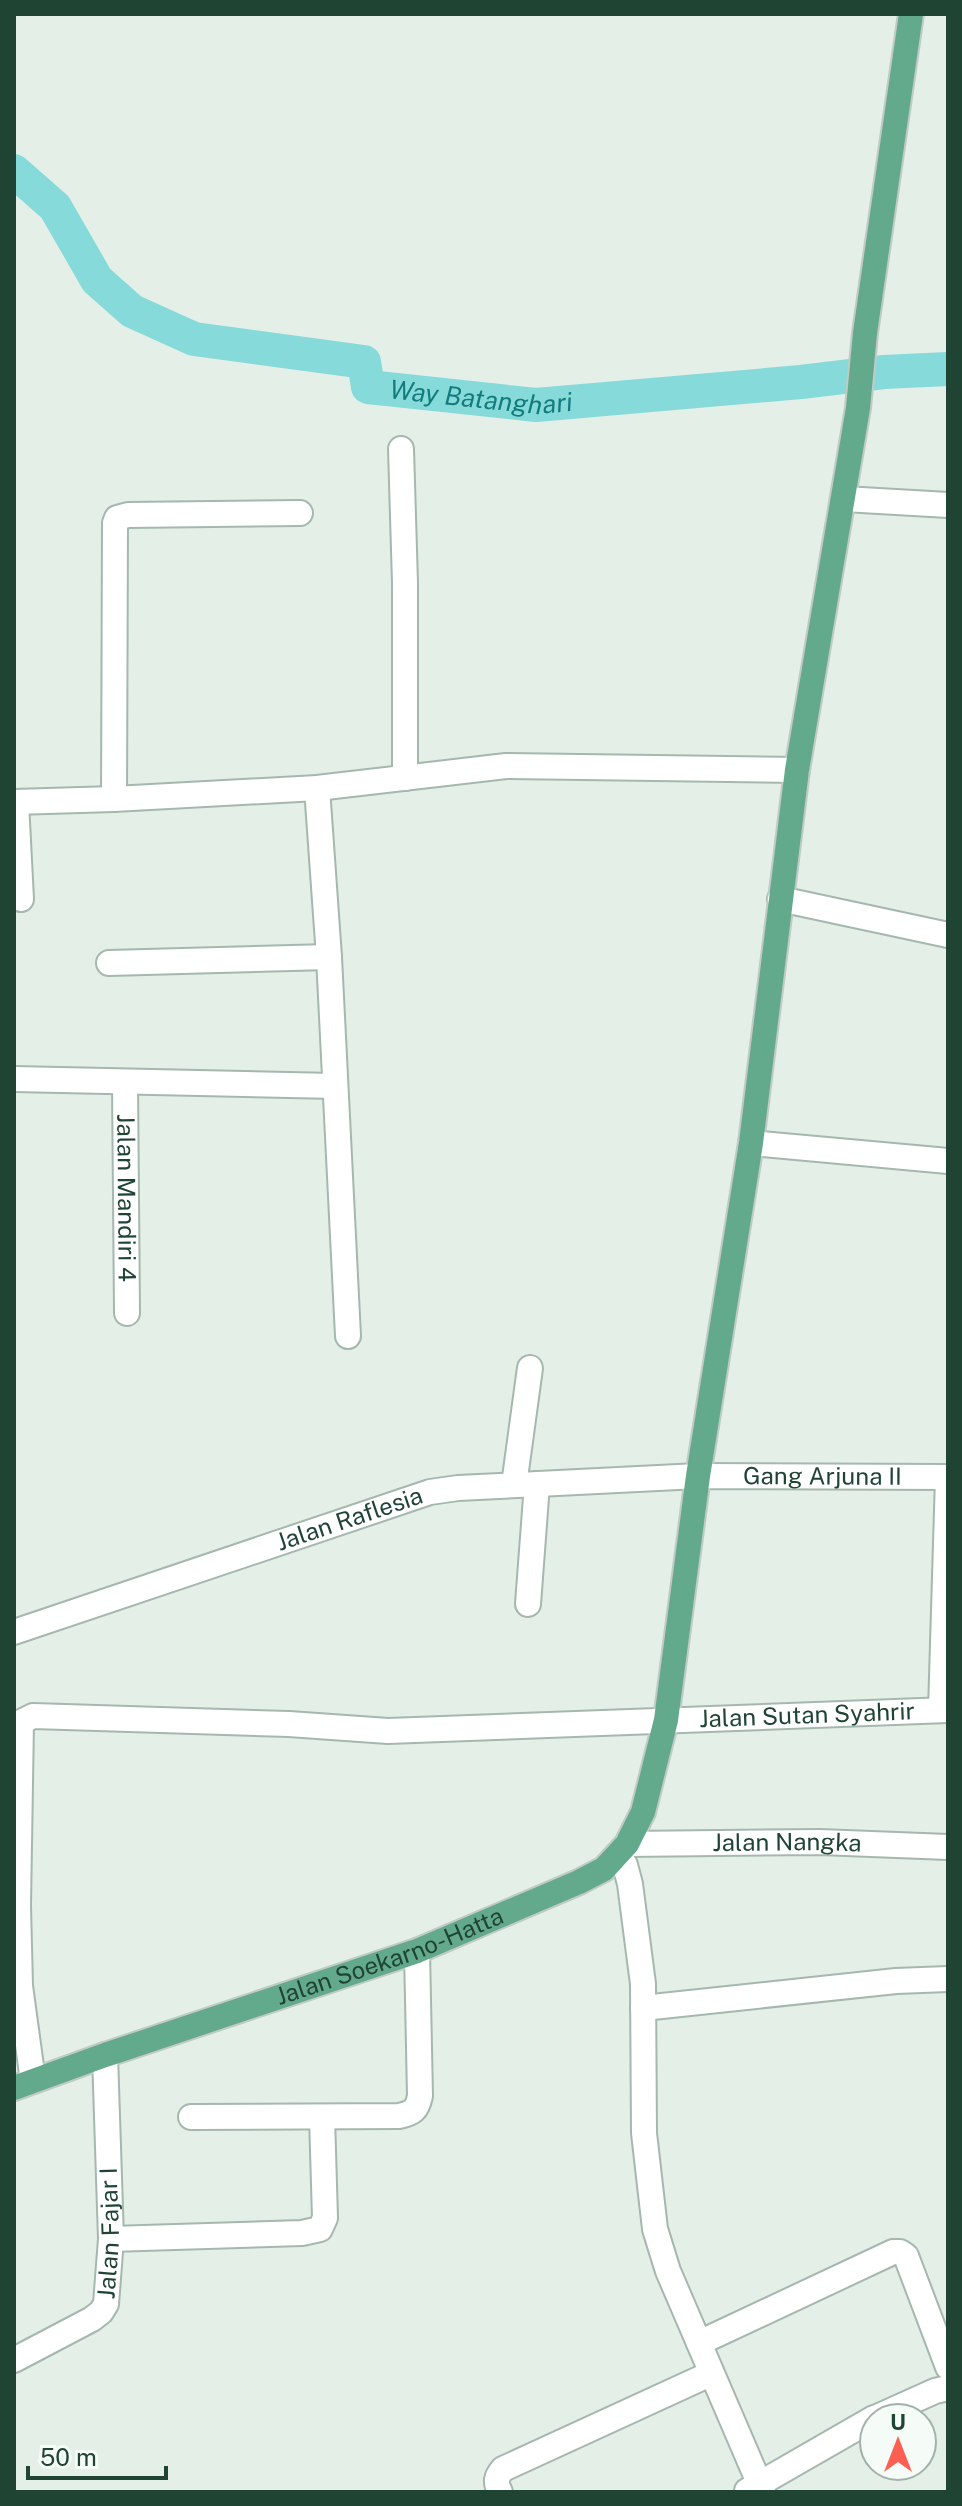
<svg xmlns="http://www.w3.org/2000/svg" width="962" height="2506" font-family="'Public Sans',sans-serif">
	<rect width="100%" height="100%" fill="#e4efe8"/>
	<g fill="none" stroke-linecap="round" stroke-linejoin="round">
		<!-- river -->
		<path stroke="#86dad9" stroke-width="34" id="s1" d="M14,171L55,207L97,280L132,311L194,339L364,362L368,387L536,405L801,382L884,372L948,369"/>
		<defs>
			<g id="minor">
				<path d="M401,449L405,583V778"/>
				<path d="M844,499L948,505"/>
				<path d="M317,788L329,957L348,1336"/>
				<path d="M114,799L115,523L117,518L128,515L300,513"/>
				<path d="M14,802L114,799L317,788L506,766L797,770"/>
				<path d="M16,802L21,899"/>
				<path d="M780,899L948,935"/>
				<path d="M109,963L329,957"/>
				<path d="M14,1079L335,1086"/>
				<path id="s2" d="M125,1082L127,1313"/>
				<path d="M751,1143L948,1161"/>
				<path d="M514,1485L530,1368"/>
				<path d="M528,1604L537,1484"/>
				<path id="s3" d="M14,1632L430,1492L458,1488L698,1476L948,1477"/>
				<path d="M941,1710L948,1477"/>
				<path id="s4" d="M627,1844L820,1842L948,1847"/>
				<path d="M617,1855L625,1865L630,1884L643,1984L644,2133L655,2229L668,2271L763,2492"/>
				<path d="M643,2008L896,1981L948,1979"/>
				<path id="s5" d="M33,2081L20,1986L18,1906L21,1722L33,1716L289,1724L388,1731L948,1710"/>
				<path d="M191,2117L399,2116C413,2113 417,2110 420,2096L417,1951"/>
				<path d="M111,2239L302,2233L320,2229L325,2218L322,2117"/>
				<path d="M699,2343L893,2252H900L906,2256L948,2367"/>
				<path id="s6" d="M14,2360L92,2319L101,2312L106,2304L111,2239L105,2055"/>
				<path d="M875,2418L935,2391L948,2388"/>
				<path d="M747,2491L874,2418"/>
				<path d="M500,2492C495,2482 496,2477 503,2469L710,2374"/>
			</g>
			<g id="major">
				<path id="s7" d="M14,2088L105,2055L417,1951L579,1882L604,1869L627,1844L643,1812L666,1720L698,1476L751,1143L797,770L858,408L865,333L911,14"/>
			</g>
		</defs>
		<!-- minor casing -->
		<use href="#minor" stroke="#a5b8ae" stroke-width="28"/>
		<!-- major casing -->
		<use href="#major" stroke="#c1cbc6" stroke-width="28"/>
		<!-- minor -->
		<use href="#minor" stroke="#fff" stroke-width="24"/>
		<!-- major -->
		<use href="#major" stroke="#63aa8c" stroke-width="24"/>
	</g>
	<g text-anchor="middle" stroke-width="6" stroke-linejoin="round" paint-order="stroke">
		<!-- street labels -->
		<g font-size="24" fill="#204434" stroke="#f5fbf7">
			<text dy="8" stroke="none"><textPath href="#s2" startOffset="116">Jalan Mandiri 4</textPath></text>
			<text dy="8" stroke="none"><textPath href="#s3" startOffset="832">Gang Arjuna II</textPath></text>
			<text dy="8" stroke="none"><textPath href="#s3" startOffset="354">Jalan Raflesia</textPath></text>
			<text dy="8" stroke="none"><textPath href="#s5" startOffset="1148">Jalan Sutan Syahrir</textPath></text>
			<text dy="8" stroke="none"><textPath href="#s4" startOffset="160">Jalan Nangka</textPath></text>
			<text dy="8" stroke="none"><textPath href="#s7" startOffset="398">Jalan Soekarno-Hatta</textPath></text>
			<text dy="8" stroke="none"><textPath href="#s6" startOffset="180">Jalan Fajar I</textPath></text>
		</g>
		<!-- water labels -->
		<g font-size="26" font-style="italic" fill="#127c7c" stroke="#f5fbf7">
			<text dy="9" stroke="none"><textPath href="#s1" startOffset="564">Way Batanghari</textPath></text>
		</g>
	</g>
	<!-- border -->
	<rect width="962" height="2506" fill="none" stroke="#204434" stroke-width="32"/>
	<!-- north arrow -->
	<g transform="translate(898 2442)"><circle r="38" fill="#f5fbf7" stroke="#a0b2a9" stroke-width="2"/>
	<path d="M0-6L14 30L0 20L-14 30Z" fill="#ff5f52"/>
	<text y="-12" font-size="22" font-weight="bold" text-anchor="middle" fill="#204434">U</text>
	</g>
	<!-- scale -->
	<path d="M28 2466v12h138v-12" fill="none" stroke="#204434" stroke-width="4"/>
	<text x="40" y="2466" font-size="24" fill="#204434" stroke="#f5fbf7" stroke-width="6" paint-order="stroke">50 m</text>
</svg>
